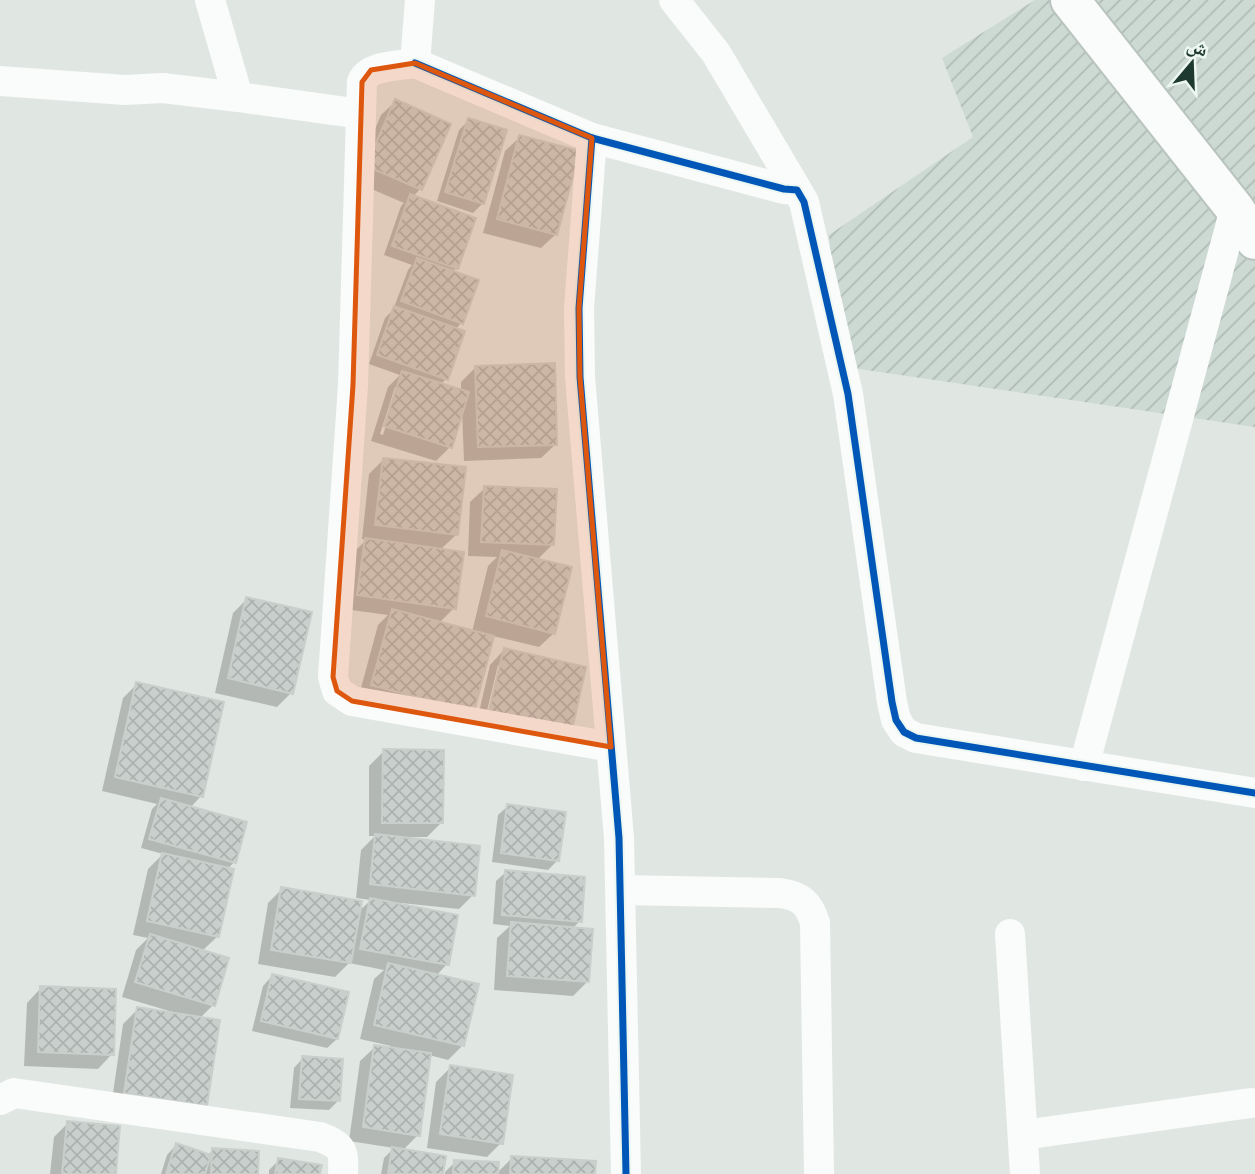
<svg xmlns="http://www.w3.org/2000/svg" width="1255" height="1174" font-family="Lato,'Noto Naskh Arabic',sans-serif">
	<defs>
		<pattern id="industrial-furrows" width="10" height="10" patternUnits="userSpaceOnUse" patternTransform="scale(1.75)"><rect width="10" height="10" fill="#cdd9d3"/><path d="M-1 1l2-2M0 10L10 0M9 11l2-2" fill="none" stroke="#b0bbb5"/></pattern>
		<pattern id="building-cross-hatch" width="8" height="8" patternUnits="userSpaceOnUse" patternTransform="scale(1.75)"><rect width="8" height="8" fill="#c9cfcc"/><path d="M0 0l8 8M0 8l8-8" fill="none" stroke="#acb2b0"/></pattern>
	</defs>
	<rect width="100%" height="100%" fill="#e0e7e3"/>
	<!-- industrial -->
	<path fill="url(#industrial-furrows)" d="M1035,0H1255V427L839,366L829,235L973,137L942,58Z"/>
	<!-- shadow -->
	<g fill="#0003" fill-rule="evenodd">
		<path d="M396,101L449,124L420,189L413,197L456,268L452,273L461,323L455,330L446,379L440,385L461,392V382L476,367L556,444L541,458L464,461L462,411L450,447L436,461L371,441L388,387L400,375L369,364L385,318L393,310L408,270L412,265L384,255L401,206L404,203L353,181L381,115ZM395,387H398L383,435L380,434Z"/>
		<path d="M469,120L483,203L473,213L437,201L459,130Z"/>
		<path d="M520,137L556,234L541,248L483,233L505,151Z"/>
		<path d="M384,459L457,534L440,550L454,608L439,623L472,632L488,566L497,557L468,556L470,502L485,488L553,544L537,560L554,633L539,647L493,636L473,711L358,699L378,625L388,615L344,609L352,554L366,540L362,539L369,474Z"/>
		<path d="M247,599L291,693L277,707L215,693L233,613Z"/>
		<path d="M504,650L584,669L570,729L556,743L476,725L490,665ZM498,665H502L489,719H485Z"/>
		<path d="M137,684L201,796L190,808L234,862L228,869L218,936L202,951L213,1005L199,1019L205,1105L111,1107L123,1024L138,1009L176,1015V1013L122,997L136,950L148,938L133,935L148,869L163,854L141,848L152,809L157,804L102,791L123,698Z"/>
		<path d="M384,751L441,823L427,837H407V839L473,895L459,909L401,903L400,906L447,964L436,976L463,1045L448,1060L429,1055L418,1135L403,1150L442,1174H381L384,1158L394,1148L349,1141L360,1061L375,1047L390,1049L391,1046L360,1039L374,979L384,970L349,963L335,977L258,964L268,903L282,889L358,912L371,900L356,898L361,850L375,836H369V766Z"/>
		<path d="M508,806L558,860L548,870L492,862L498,815Z"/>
		<path d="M506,872L580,921L572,929L587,982L573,996L494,990L497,938L510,926L493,924L496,881Z"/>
		<path d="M272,976L337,1039L327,1048L252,1031L263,986Z"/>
		<path d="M41,988L112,1054L98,1069L24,1066L27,1003Z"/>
		<path d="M303,1058L338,1101L329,1110L290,1108L294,1068Z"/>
		<path d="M451,1067L501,1143L487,1157L427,1148L436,1082Z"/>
		<path d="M68,1123L114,1174H50L54,1137Z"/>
		<path d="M176,1145L207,1156L213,1150L256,1174H161L167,1155Z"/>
		<path d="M512,1158L594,1174H445V1172L455,1162L497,1173Z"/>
		<path d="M279,1160L318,1174H269V1170Z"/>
	</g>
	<!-- building -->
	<g fill="url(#building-cross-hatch)" stroke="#c9d0cc" stroke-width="2">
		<path d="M395,99L451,124L422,190L366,166Z"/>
		<path d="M468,118L507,130L484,204L445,192Z"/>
		<path d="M519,135L580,151L557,235L497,219Z"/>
		<path d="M410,194L476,218L458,269L392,246Z"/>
		<path d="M417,258L479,280L463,324L401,301Z"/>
		<path d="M394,306L465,331L448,380L377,355Z"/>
		<path d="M555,363L557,445L478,447L475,366Z"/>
		<path d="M402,371L469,392L452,448L384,426Z"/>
		<path d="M383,458L466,467L458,535L375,525Z"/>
		<path d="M484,486L557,489L554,545L481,542Z"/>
		<path d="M365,538L464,552L456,609L357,595Z"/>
		<path d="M502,550L572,567L555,634L486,616Z"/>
		<path d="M246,597L312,612L293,694L228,678Z"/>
		<path d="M392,609L494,636L474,712L371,685Z"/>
		<path d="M504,648L586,667L572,730L489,711Z"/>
		<path d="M136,682L224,702L203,797L115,777Z"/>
		<path d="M383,749L444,750L443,823H382Z"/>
		<path d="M161,798L247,822L236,863L149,839Z"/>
		<path d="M507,804L566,812L559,861L501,853Z"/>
		<path d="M375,834L480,846L475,896L370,884Z"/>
		<path d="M162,853L234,869L219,937L147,921Z"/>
		<path d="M505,870L585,877L582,922L502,915Z"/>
		<path d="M281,887L362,901L351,963L271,950Z"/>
		<path d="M370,898L458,915L449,965L360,949Z"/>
		<path d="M511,922L593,929L589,982L507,976Z"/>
		<path d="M150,934L229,958L215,1006L135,982Z"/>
		<path d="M388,963L479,984L464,1046L374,1025Z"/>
		<path d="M272,974L349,992L338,1039L261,1021Z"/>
		<path d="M40,986L116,989L114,1055L38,1052Z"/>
		<path d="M137,1007L220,1020L207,1106L124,1093Z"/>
		<path d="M374,1045L431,1053L420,1136L363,1127Z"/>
		<path d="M302,1056L343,1059L340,1101L299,1099Z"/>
		<path d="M450,1065L513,1075L503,1144L440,1134Z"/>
		<path d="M67,1121L120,1126L116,1174H62Z"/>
		<path d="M176,1143L211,1155L205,1174H166Z"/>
		<path d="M392,1147L446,1156L443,1174H388Z"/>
		<path d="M212,1148L259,1151L258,1174H211Z"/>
		<path d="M511,1156L596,1161L595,1174H510Z"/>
		<path d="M278,1158L322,1165L320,1174H275Z"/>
		<path d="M454,1160L499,1162L498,1174H453Z"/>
	</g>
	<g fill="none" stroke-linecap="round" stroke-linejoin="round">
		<defs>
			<path id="secondary" d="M1070,0L1235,209L1255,240"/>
		</defs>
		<!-- secondary casing -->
		<use href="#secondary" stroke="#b9c4be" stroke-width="42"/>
		<!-- street -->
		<g stroke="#fafbfb" stroke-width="30">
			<path d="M420,0L415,63C399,66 368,65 362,82L353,385L333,677L337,691L352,701L611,747"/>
			<path d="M674,0L716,53L797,190"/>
			<path d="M415,63L592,138L784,189L797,190L804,202L848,394L892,702L896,720L904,732L916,738L1255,793"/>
			<path d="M0,81L125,90L163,88L238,97L210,0"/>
			<path d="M238,97L361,114"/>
			<path d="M592,138L579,308L580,377L619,838L626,1174"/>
			<path d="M1084,766L1235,209"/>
			<path d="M621,890L780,893C801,896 809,903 815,923L819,1174"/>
			<path d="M1010,934L1025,1174"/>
			<path d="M0,1100L14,1093L320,1137C343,1146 344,1150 343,1174"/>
			<path d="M1023,1135L1251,1103"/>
		</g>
		<!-- secondary -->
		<use href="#secondary" stroke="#fafbfb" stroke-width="38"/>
		<defs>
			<g id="cycleway">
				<path d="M415,63L592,138L784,189L797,190L804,202L848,394L892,702L896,720L904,732L916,738L1255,793"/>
				<path d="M592,138L579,308L580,377L619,838L626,1174"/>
			</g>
		</defs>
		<!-- cycleway casing -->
		<use href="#cycleway" stroke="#edf7f1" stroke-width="11"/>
		<!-- cycleway -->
		<use href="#cycleway" stroke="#0057b8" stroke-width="7"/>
	</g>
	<!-- marked area -->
	<path fill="#de570e" fill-opacity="0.2" stroke="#de570e" stroke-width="5" stroke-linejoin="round" d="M415,63L592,138L579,308L580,377L611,747L352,701L337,691L333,677L353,385L362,82L371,70Z"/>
	<!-- north arrow -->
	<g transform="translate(1192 63) rotate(19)" stroke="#edf7f1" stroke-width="5" paint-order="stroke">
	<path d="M0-5L12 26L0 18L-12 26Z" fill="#1e3930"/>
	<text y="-10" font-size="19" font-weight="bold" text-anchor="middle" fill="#1e3930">ش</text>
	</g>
</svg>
